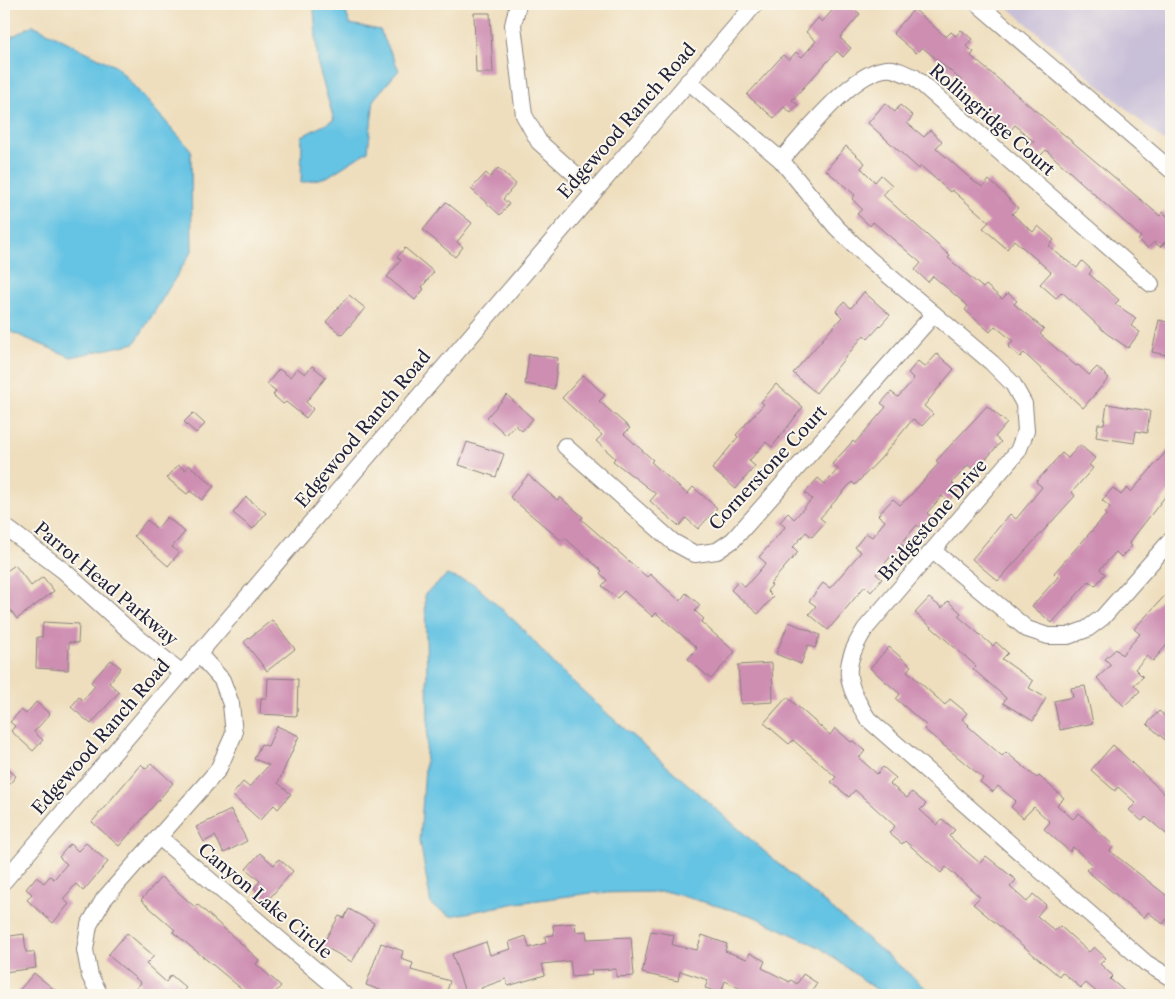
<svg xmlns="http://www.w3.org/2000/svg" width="1175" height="999" font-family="'Libre Caslon Text',serif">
	<rect width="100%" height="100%" fill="#fbf7ec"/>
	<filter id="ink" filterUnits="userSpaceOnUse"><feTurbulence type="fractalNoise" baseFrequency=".02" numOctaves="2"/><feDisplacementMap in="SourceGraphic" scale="10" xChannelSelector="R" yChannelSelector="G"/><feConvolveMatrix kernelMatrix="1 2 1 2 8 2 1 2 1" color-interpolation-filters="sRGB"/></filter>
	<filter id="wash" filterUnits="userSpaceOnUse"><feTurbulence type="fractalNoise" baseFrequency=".0096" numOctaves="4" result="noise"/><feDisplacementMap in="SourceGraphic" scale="20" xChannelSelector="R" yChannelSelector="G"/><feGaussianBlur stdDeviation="1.12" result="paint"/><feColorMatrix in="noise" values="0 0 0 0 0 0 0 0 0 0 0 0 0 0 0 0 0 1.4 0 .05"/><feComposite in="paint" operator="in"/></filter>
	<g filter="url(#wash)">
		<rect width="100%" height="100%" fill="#eedebd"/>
		<!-- industrial -->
		<path fill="#c8bfd8" d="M1004,4H1171V147Z"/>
		<!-- water -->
		<g fill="#65c3e3" stroke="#44728f">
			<path d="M320,4H343L350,24L380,30L399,70L374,99L368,151L327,177L301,183L302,136L334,120L318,65L314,10Z"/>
			<path d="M33,25L117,67L191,150L192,251L135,343L71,357L4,329V41Z"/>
			<path d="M447,575L474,584L518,624L556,666L610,716L773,859L934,995H884L819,947L753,916L668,892L591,893L517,903L451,916L431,905L420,841L428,721L425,594Z"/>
		</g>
		<g id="blocks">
			<!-- building -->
			<g fill="#ce8eb2">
				<path d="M838,4H848L860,14L840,38L851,48L843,57L837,51L792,100L798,105L791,113L784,107L774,118L747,95L783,55L789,60L796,52L802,57L816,41L806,32L818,18L822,22Z"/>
				<path d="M914,9L946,37L951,32L956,36L961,30L972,39L966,46L974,52L971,56L1160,216L1163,212L1171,220V245L1166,241L1160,247L1154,242L1148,248L1138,240L1141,237L1046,150L1040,156L1029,146L1034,142L1015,125L1011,130L958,84L961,80L922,47L916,53L893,33Z"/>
				<path d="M474,13H490L493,73H476Z"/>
				<path d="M885,103L895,112L900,105L913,116L907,123L924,137L930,130L942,141L936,148L973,181L983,187L989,180L1003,193L1018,208L1012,214L1033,232L1038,226L1054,240L1049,246L1063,258L1077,268L1082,261L1092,270L1089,274L1119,300L1115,304L1136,318L1131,326L1140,332L1128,348L1106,333L1062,292L1056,298L1040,284L1051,272L1014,240L1007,249L983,228L989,222L952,190L950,192L921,166L919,169L868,123Z"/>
				<path d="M846,146L865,163L861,168L875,182L881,175L892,185L883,195L950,256L948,258L983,288L986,285L1002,299L1008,293L1017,301L1014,304L1044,329L1040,334L1076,366L1078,365L1089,375L1097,367L1109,378L1083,408L1024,353L1020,357L1008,347L1013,341L995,326L990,332L965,310L968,306L933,276L928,282L915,270L921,263L873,222L870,226L857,214L862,209L852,199L855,195L826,170Z"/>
				<path d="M498,168L516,184L503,199L509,204L500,215L471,189L486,173L490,177Z"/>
				<path d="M446,202L472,223L457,242L463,247L455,257L423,230Z"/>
				<path d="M405,248L434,272L422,287L424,289L415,300L387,277L401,260L397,257Z"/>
				<path d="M864,292L890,315L868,339L864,335L816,393L793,373L842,317L836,311L844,302L851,308Z"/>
				<path d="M349,295L365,308L342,335L326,322Z"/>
				<path d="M1159,320L1171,323V356L1152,352Z"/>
				<path d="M529,354L558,358L554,389L525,384Z"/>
				<path d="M937,354L954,369L924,406L933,414L922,426L913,419L882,457L855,485L852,482L820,518L825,522L812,537L806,532L793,547L798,552L770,584L772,585L767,591L773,597L758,614L731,590L738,581L745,587L766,563L759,557L785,527L780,522L788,513L794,519L812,499L805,493L818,478L825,484L838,469L832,464L853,441L855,443L886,407L881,403L891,392L898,397L914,379L908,373L918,361L925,367Z"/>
				<path d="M312,366L326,377L306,402L313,409L306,418L286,402L283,404L273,395L276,391L267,384L279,369L290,377L297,368L305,374Z"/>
				<path d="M583,375L605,395L599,401L630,428L624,434L653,460L651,462L687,494L693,487L717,508L698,529L686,518L679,526L650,501L656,494L613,461L615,458L596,441L602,435L562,398Z"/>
				<path d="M776,384L803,407L772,447L766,442L749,461L755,466L736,489L712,469L738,437L736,435L764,404L761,402Z"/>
				<path d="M507,395L533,419L522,431L515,425L506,435L487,417Z"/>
				<path d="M1107,404L1150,411L1147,433L1136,431L1134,443L1096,437L1098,424H1104Z"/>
				<path d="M987,406L1007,423L995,437L1001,442L975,471L968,465L952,483L959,489L948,502L942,496L927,513L934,519L923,531L917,525L901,544L909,550L899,561L892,555L876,574L882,579L871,592L865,586L828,630L809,614L816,606L809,601L823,583L830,588L861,552L855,547L866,533L872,537L885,521L878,515L893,499L900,505L909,497L939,463L936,461Z"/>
				<path d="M193,413L205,424L196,433L184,422Z"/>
				<path d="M467,442L504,454L496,477L459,465Z"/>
				<path d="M1080,445L1095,458L1089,465L1093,468L1072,492L1075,496L998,581L972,559L1010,514L1016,519L1030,502L1042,487L1036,482L1062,453L1068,458Z"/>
				<path d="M1171,446V489L1129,543L1132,546L1121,557L1116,552L1100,569L1105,574L1095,586L1089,581L1052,623L1032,606L1058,577L1054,573L1106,515L1105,514L1110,507L1102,500L1113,488L1121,495L1127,488L1131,492Z"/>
				<path d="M178,465L185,470L189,465L214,486L202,500L190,491L187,494L167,478Z"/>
				<path d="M528,475L557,500L560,497L583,517L581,519L647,577L650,574L680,601L686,593L700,605L695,611L704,619L701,622L735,652L711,679L688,659L697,648L656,613L653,617L624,591L617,598L602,586L607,580L600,573L602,571L565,538L562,541L510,497Z"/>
				<path d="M246,497L266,513L253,529L233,513Z"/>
				<path d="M167,517L185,532L172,547L179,553L168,566L134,536L147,520L157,529Z"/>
				<path d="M15,565L31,586L43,577L54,591L17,619L4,601V573Z"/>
				<path d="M1171,589V640L1153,661L1147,656L1135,669L1143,677L1134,685L1140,691L1124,706L1097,678L1111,665L1105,659L1116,649L1122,655L1140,634L1134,629Z"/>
				<path d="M929,598L942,608L948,601L961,613L958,616L993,646L996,642L1008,653L1002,659L1033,681L1029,688L1046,698L1033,721L1003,703L1006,698L973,669L976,666L915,613Z"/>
				<path d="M272,620L295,649L267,671L244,642Z"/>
				<path d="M43,622L79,624L78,643L69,642L68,670L36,668L37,637H42Z"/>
				<path d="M789,622L820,635L815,648L808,645L801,664L776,654Z"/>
				<path d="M889,647L911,666L907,671L945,705L950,699L967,713L962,719L969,725L968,726L1002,756L1006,752L1037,778L1039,776L1064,798L1057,805L1073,819L1079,813L1114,846L1110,851L1171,899V914L1163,924L1148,912L1144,918L1086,870L1092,864L1073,847L1070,852L1044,829L1050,822L1034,807L1023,818L1011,807L1016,801L998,786L993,792L980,782L983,778L924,729L927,726L896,699L900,694L870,668Z"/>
				<path d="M111,660L121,668L109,683L119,692L91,724L71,707L79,697L83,700L95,686L91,682Z"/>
				<path d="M772,663L773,702L741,704L738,665Z"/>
				<path d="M268,678L298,679L297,716L260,714L261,698H267Z"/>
				<path d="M1085,686L1093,723L1060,730L1054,701L1073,697L1071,688Z"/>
				<path d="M787,697L830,735L835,728L851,742L853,741L865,751L859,758L877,774L883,767L896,778L890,784L907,798L912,792L926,804L920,810L937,825L942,819L955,830L949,836L967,852L980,863L986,856L1016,880L1010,887L1027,902L1033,894L1046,905L1037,916L1055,931L1060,926L1089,952L1094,947L1106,958L1100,964L1113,976L1110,979L1129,995H1100L1086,983L1081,988L1062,972L1059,976L973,904L980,897L946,867L941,873L905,841L902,844L889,833L895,826L855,790L849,797L831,782L836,777L793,740L789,744L764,723Z"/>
				<path d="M36,702L50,714L34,732L43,740L33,751L11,731L15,726L10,722L21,710L26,714Z"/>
				<path d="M1159,711L1166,717L1171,711V745L1147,724Z"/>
				<path d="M277,726L299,736L278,783L291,794L278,809L274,805L260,820L232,795L243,782L249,787L269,765L254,759L261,744L268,746Z"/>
				<path d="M1113,745L1171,800V838L1146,817L1142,821L1129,810L1136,803L1118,787L1115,791L1091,770Z"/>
				<path d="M151,763L173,783L119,846L92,822L141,764L146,769Z"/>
				<path d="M4,766L16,776L4,791Z"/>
				<path d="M231,810L247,841L224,853L215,836L204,842L196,827Z"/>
				<path d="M86,843L108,862L83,891L76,884L63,899L69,904L53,923L27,900L32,894L26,889L36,877L44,883L50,876L54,879L67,864L59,857L70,844L78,851Z"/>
				<path d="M260,853L274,865L279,859L293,871L268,900L254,888L260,881L246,869Z"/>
				<path d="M161,877L195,907L197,904L259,960L256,964L281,986L273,995H237L242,989L173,932L175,930L141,900Z"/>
				<path d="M349,909L374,923L352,962L322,945L339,916L344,918Z"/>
				<path d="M575,923L576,932L586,931L587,939L631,937L634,976L616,977V969L591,970L592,975L572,977L570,961L542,964L545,975L508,986L506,979L481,988L484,995H466L452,954L486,942L490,955L511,949L509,942L526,936L529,948L546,943L545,936L554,935L553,925Z"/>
				<path d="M651,931L674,935L672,945L697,950L702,935L727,944L725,951L747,959L750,953L765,961L762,968L790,982L791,980L797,984L803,974L817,983L810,995H753L725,981L721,993L705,988L708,980L680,971L678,981L642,973Z"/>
				<path d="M127,933L154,956L146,964L166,982L171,975L186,988L179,995H130L141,983L108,955Z"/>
				<path d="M24,934L26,952H34L36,968L4,972V937Z"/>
				<path d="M381,943L403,951L401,959L413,963L411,970L450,981L446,995H394L366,985Z"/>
				<path d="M34,973L61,995H15Z"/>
			</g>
		</g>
	</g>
	<g filter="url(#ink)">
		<use href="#blocks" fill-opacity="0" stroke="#88807c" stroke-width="1"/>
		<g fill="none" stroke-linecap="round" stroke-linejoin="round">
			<defs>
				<g id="minor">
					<path d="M518,4L513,25L524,115L539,142L593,190"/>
					<path d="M978,4L1171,170"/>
					<path d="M688,81L781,160L836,227L868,258L992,363L1013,384L1024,404L1026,431L1018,451L865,629C841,667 845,682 868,719L1146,963L1171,978"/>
					<path d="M781,160C804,135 857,65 892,69C899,70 907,75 914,77L1151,284"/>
					<path d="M565,446L673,542L695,554L717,551L733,540L934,314"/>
					<path d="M4,526L64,571L131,632L182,673"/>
					<path d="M933,551L1027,629L1048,636H1068L1087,629L1103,617L1171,540"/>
					<path d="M159,837L345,995"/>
					<path d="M4,881L755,4"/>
					<path d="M100,995L90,976L85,950L89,925L104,899L218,770L234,734L231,704L222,680L198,653"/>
				</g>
			</defs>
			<!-- minor casing -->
			<use href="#minor" stroke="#88807c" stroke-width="18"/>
			<!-- minor -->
			<use href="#minor" stroke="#fff" stroke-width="16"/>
		</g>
	</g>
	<g text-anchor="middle" stroke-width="4" stroke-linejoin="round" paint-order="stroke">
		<!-- street labels -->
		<g font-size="18" fill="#22223b" stroke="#fbf7ec">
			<text transform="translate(992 120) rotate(41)" y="6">Rollingridge Court</text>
			<text transform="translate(627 121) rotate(-49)" y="6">Edgewood Ranch Road</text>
			<text transform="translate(363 429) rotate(-50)" y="6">Edgewood Ranch Road</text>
			<text transform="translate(768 468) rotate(-47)" y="6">Cornerstone Court</text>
			<text transform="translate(933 520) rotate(-49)" y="6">Bridgestone Drive</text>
			<text transform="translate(106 584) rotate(40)" y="6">Parrot Head Parkway</text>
			<text transform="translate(101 737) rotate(-49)" y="6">Edgewood Ranch Road</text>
			<text transform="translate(265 901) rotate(40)" y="6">Canyon Lake Circle</text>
		</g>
	</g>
	<!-- margin -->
	<rect width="1175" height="999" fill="none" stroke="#fbf7ec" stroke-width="20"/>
</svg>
